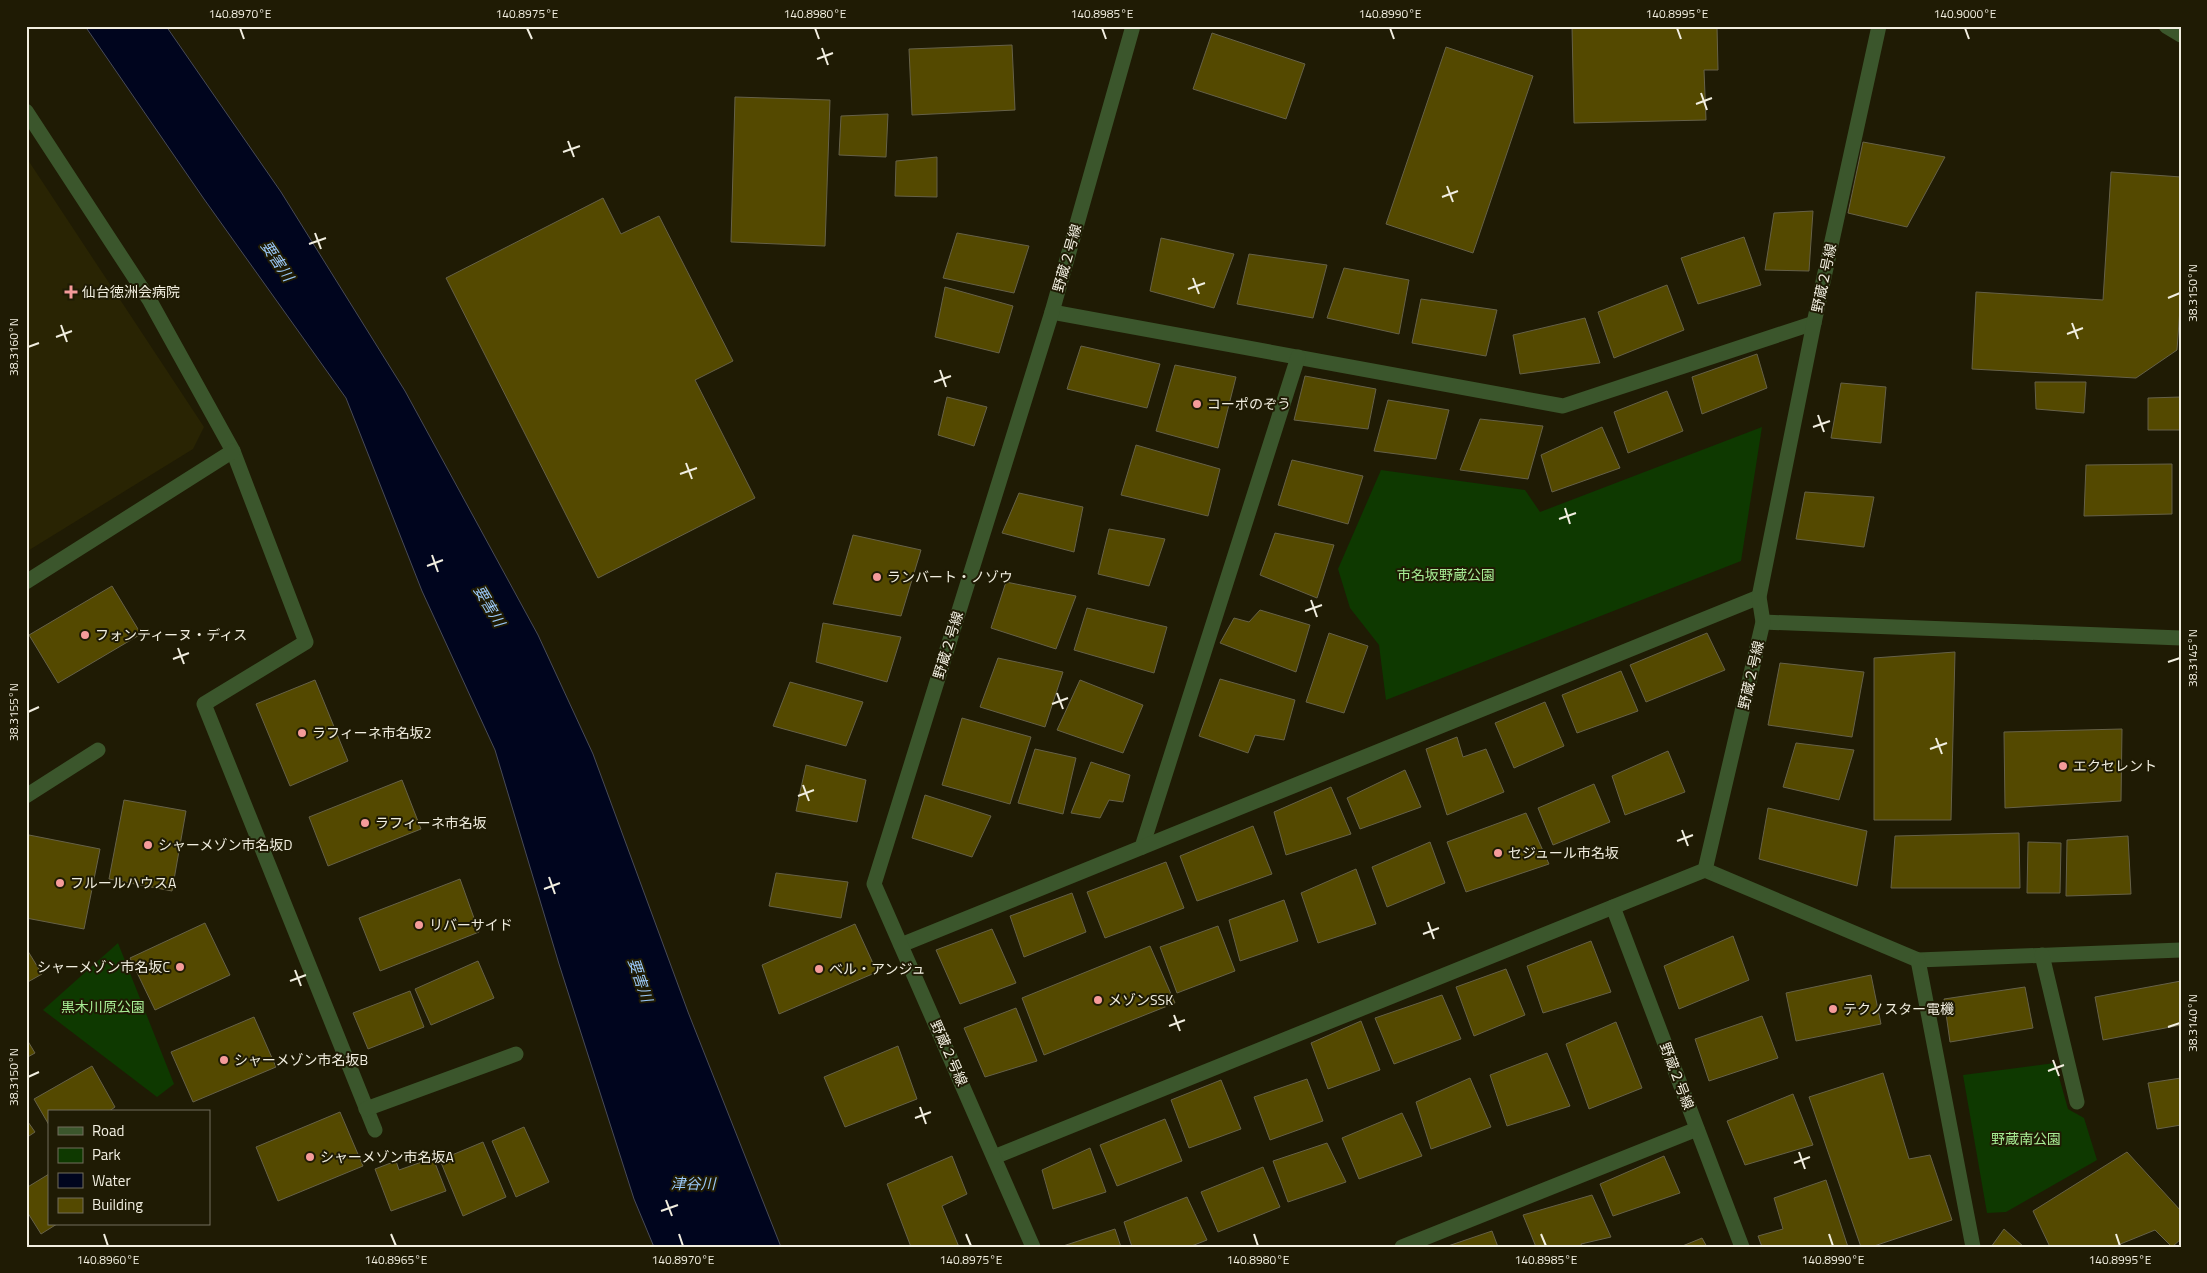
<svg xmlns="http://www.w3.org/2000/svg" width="2207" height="1273" font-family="'Titillium Web','Noto Sans JP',sans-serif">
	<rect width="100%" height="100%" fill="#1f1b04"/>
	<!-- built -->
	<path fill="#292403" d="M26,157L204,427L193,449L26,552Z"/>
	<!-- green -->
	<g fill="#0e3900">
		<path d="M1762,427L1741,561L1386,700L1379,645L1350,608L1338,569L1381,470L1525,490L1540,512Z"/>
		<path d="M118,943L174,1084L157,1097L43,1010Z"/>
		<path d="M2055,1063L2068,1109L2084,1118L2097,1160L2006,1212L1987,1213L1963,1075Z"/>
	</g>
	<!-- water -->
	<path fill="#00051e" stroke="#484b58" d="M85,26H166L281,192L405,391L538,635L593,754L688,1012L781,1247H654L634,1199L559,964L495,750L422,591L346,398L204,199Z"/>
	<!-- building -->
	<g fill="#544900" stroke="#666148">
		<path d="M1572,26H1717L1718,70H1704L1706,120L1574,123Z"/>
		<path d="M1212,33L1305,64L1286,119L1193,89Z"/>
		<path d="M1012,45L1015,110L912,115L909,49Z"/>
		<path d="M1446,47L1533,76L1473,253L1386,224Z"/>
		<path d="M735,97L830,100L825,246L731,242Z"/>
		<path d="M888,114L886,157L839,155L841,116Z"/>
		<path d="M1863,142L1945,157L1907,227L1848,213Z"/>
		<path d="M937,157V197L895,196L896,161Z"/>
		<path d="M2111,172L2181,177V294L2177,350L2136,378L1972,369L1976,292L2103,300Z"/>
		<path d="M603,198L621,234L659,216L733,361L695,380L755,498L598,578L446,278Z"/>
		<path d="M1813,211L1809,271L1765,270L1774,213Z"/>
		<path d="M957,233L1029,246L1014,293L943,278Z"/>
		<path d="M1744,237L1761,285L1698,304L1681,258Z"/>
		<path d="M1161,238L1234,254L1214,308L1150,291Z"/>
		<path d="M1249,254L1327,265L1313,318L1237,304Z"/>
		<path d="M1344,268L1409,280L1399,334L1327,318Z"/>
		<path d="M1667,285L1684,330L1614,358L1598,312Z"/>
		<path d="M945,287L1013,306L999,353L935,337Z"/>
		<path d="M1421,299L1497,310L1486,356L1412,343Z"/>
		<path d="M1585,318L1600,363L1520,374L1513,335Z"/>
		<path d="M1081,346L1160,364L1147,408L1067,389Z"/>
		<path d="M1757,354L1767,388L1702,414L1692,377Z"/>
		<path d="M1175,365L1236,377L1218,448L1156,431Z"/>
		<path d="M1305,376L1376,389L1368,429L1294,420Z"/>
		<path d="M2035,382H2086L2084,413L2036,409Z"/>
		<path d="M1841,383L1886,387L1881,443L1831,438Z"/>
		<path d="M1667,391L1683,431L1628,453L1614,412Z"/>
		<path d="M947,397L987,407L974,446L938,435Z"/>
		<path d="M2181,397V430H2148V398Z"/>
		<path d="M1388,400L1449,410L1436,459L1374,451Z"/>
		<path d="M1480,419L1543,426L1528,479L1460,470Z"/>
		<path d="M1602,427L1620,468L1552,492L1541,455Z"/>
		<path d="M1136,445L1220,469L1208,516L1121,495Z"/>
		<path d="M1292,460L1363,476L1348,524L1278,505Z"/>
		<path d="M2172,464V514L2084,516L2086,465Z"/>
		<path d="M1805,492L1874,497L1864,547L1796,539Z"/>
		<path d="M1019,493L1083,507L1074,552L1002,533Z"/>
		<path d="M1109,529L1165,539L1149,586L1098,574Z"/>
		<path d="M1275,533L1334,545L1317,598L1260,575Z"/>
		<path d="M853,535L921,550L901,616L833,604Z"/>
		<path d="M1006,582L1076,596L1056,649L991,628Z"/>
		<path d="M112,586L141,634L58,683L29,635Z"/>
		<path d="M1087,608L1167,627L1154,673L1074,650Z"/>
		<path d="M1260,610L1310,625L1296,672L1220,643L1234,618L1249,622Z"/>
		<path d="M823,623L901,637L887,682L816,662Z"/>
		<path d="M1329,633L1368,646L1344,713L1306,702Z"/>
		<path d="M1707,633L1725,670L1646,702L1630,665Z"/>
		<path d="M1955,652L1951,820H1874V658Z"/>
		<path d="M998,658L1063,672L1045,727L980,707Z"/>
		<path d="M1780,663L1864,672L1852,737L1768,725Z"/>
		<path d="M1621,671L1638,711L1577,733L1562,695Z"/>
		<path d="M1220,679L1295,700L1284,740L1255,735L1248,753L1199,736Z"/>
		<path d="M315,680L348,761L290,786L256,704Z"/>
		<path d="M1080,680L1143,705L1123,753L1057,730Z"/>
		<path d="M790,682L863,702L846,746L773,726Z"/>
		<path d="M1545,702L1564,746L1514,768L1495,723Z"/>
		<path d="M962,718L1031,737L1010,804L942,785Z"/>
		<path d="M2122,729L2121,801L2005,808L2004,732Z"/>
		<path d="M1457,737L1463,757L1486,749L1504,792L1447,815L1426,749Z"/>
		<path d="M1796,743L1854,750L1839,800L1783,787Z"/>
		<path d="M1035,749L1076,758L1063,814L1018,803Z"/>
		<path d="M1668,751L1685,792L1625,815L1612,776Z"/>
		<path d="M1091,762L1130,775L1123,802L1109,800L1100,818L1071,813Z"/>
		<path d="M806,765L866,780L857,822L796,811Z"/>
		<path d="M1405,770L1421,807L1360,829L1347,798Z"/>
		<path d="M402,780L421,829L328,866L309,817Z"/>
		<path d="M1594,784L1610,822L1553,845L1538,808Z"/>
		<path d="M1331,787L1351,834L1286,855L1274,812Z"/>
		<path d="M925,795L991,816L972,857L912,838Z"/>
		<path d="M124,800L186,811L172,891L109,879Z"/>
		<path d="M1768,808L1867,831L1857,886L1759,859Z"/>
		<path d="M1526,813L1549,864L1466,892L1447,842Z"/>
		<path d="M1253,826L1272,874L1197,901L1180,856Z"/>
		<path d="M2019,833L2020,888H1891L1895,836Z"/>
		<path d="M29,835L100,849L84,929L26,918V847Z"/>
		<path d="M2128,836L2131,894L2066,896L2067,840Z"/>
		<path d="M1430,842L1445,883L1387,907L1372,867Z"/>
		<path d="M2028,842L2061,843L2060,893H2027Z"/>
		<path d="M1166,862L1184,908L1105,938L1087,892Z"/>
		<path d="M1356,869L1376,924L1318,943L1301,893Z"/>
		<path d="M776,873L848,882L841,918L769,906Z"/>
		<path d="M460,879L479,932L380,971L359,918Z"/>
		<path d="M1072,893L1086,932L1024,957L1010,916Z"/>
		<path d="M1284,900L1298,941L1240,961L1229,920Z"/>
		<path d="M205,923L230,975L155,1010L130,958Z"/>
		<path d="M855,924L877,972L779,1014L762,965Z"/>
		<path d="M1218,926L1235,971L1177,993L1160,947Z"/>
		<path d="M992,929L1016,983L960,1004L936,950Z"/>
		<path d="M1733,936L1749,980L1679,1009L1664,966Z"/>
		<path d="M1591,941L1611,992L1543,1013L1527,966Z"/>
		<path d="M1150,946L1175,1003L1044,1055L1022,998Z"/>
		<path d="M26,948L42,974L26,983Z"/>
		<path d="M478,961L494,998L431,1025L415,989Z"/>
		<path d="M1506,969L1525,1015L1474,1036L1456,987Z"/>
		<path d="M1871,975L1881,1024L1796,1041L1786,993Z"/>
		<path d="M2181,981V1025L2103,1040L2095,997Z"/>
		<path d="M2025,987L2033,1028L1950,1042L1944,999Z"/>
		<path d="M410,991L424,1027L368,1049L353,1013Z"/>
		<path d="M1442,995L1461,1039L1394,1064L1375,1018Z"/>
		<path d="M1016,1008L1037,1061L985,1077L964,1028Z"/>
		<path d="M1762,1016L1778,1058L1709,1081L1695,1039Z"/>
		<path d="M254,1017L276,1067L193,1102L171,1052Z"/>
		<path d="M1361,1021L1380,1070L1328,1089L1311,1043Z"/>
		<path d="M1616,1022L1642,1088L1589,1109L1566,1044Z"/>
		<path d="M26,1038L35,1053L26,1058Z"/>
		<path d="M898,1046L917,1099L845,1127L824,1077Z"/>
		<path d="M1547,1053L1570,1106L1507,1126L1490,1075Z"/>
		<path d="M92,1066L115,1107L108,1112H49V1125L34,1099Z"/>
		<path d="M1883,1073L1909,1159L1930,1155L1952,1220L1871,1247H1861L1809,1097Z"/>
		<path d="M1470,1078L1491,1127L1431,1149L1416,1102Z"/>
		<path d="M2181,1078V1125L2157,1129L2148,1083Z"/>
		<path d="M1307,1079L1323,1121L1270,1140L1254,1097Z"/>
		<path d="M1221,1080L1241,1129L1189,1148L1171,1100Z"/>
		<path d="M1793,1094L1813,1145L1745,1165L1727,1121Z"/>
		<path d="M340,1112L363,1166L278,1201L256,1147Z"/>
		<path d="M1402,1113L1422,1156L1359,1179L1342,1138Z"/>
		<path d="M26,1119L35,1132L26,1138Z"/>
		<path d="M1165,1119L1182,1161L1117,1186L1100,1145Z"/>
		<path d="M524,1127L549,1182L516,1197L492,1141Z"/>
		<path d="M483,1142L506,1197L463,1216L440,1160Z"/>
		<path d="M1327,1143L1346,1182L1288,1202L1273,1161Z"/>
		<path d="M1090,1148L1106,1192L1053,1209L1042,1170Z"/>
		<path d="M2127,1152L2181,1211V1239L2172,1247L2155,1230L2113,1247H2050L2033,1211Z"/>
		<path d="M952,1156L967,1194L942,1206L959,1247H911L887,1184Z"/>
		<path d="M1664,1156L1680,1193L1613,1216L1600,1184Z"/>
		<path d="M433,1158L446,1191L391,1211L375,1169L396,1161L399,1170Z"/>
		<path d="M1263,1167L1280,1207L1218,1232L1201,1192Z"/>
		<path d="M49,1174V1224H57L41,1234L26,1210V1188Z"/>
		<path d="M1826,1180L1848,1247H1762L1758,1236L1783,1229L1774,1198Z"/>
		<path d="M1592,1195L1611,1237L1581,1244L1582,1247H1536L1523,1215Z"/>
		<path d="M1187,1197L1207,1240L1189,1247H1132L1124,1222Z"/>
		<path d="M1115,1229L1121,1247H1060Z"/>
		<path d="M2004,1229L2024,1247H1991Z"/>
		<path d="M1492,1231L1498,1247H1445Z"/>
		<path d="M1702,1238L1707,1247H1680Z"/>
	</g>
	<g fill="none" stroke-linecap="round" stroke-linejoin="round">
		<!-- minor -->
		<g stroke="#3b562c" stroke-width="15">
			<path d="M2166,26L2181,35"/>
			<path d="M26,111L150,301L233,451L306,642L204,704L375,1130"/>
			<path d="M1052,312L1563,406L1814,323"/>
			<path d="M26,582L233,451"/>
			<path d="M1763,622L2181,638"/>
			<path d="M26,796L98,750"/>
			<path d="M1142,847L1298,357"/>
			<path d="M1705,870L1918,960L2181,950"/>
			<path d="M901,945L1759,597"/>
			<path d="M2042,955L2077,1102"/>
			<path d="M1918,960L1973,1247"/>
			<path d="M366,1109L516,1054"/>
			<path d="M994,1157L1613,907"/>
			<path d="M1033,1247L874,884L1052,312L1133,26"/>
			<path d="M1402,1247L1697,1129"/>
			<path d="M1742,1247L1613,907L1705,870L1763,622L1759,597L1814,323L1879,26"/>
		</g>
	</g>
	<!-- ticks -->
	<path fill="none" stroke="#f1eee0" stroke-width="2" d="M240,28L244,39M527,28L532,39M815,28L819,39M1102,28L1106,39M1390,28L1394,39M1677,28L1681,39M1965,28L1969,39M822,48L828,65M817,59L833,53M1701,93L1707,110M1696,104L1712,98M568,141L574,157M563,152L580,146M1447,186L1453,202M1442,197L1458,191M315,233L321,249M309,244L326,238M1193,278L1199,294M1188,289L1205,283M2168,298L2180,293M2072,323L2078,339M61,325L67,342M2067,334L2083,328M56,337L72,331M28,347L39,343M940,370L946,387M934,382L951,376M1818,415L1824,432M1813,427L1830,421M686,463L692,479M680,474L697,468M1565,508L1570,524M1559,519L1576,513M432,555L438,572M427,566L443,560M1311,600L1317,617M1305,611L1322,605M178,648L184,664M173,659L189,653M2168,662L2180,658M1057,693L1063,709M1052,704L1068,698M28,712L39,707M1936,738L1942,754M1930,749L1947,743M803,785L809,801M798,796L814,790M1682,830L1688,846M1677,841L1693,835M549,877L555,894M544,889L560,883M1428,922L1434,939M1423,934L1439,928M295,970L301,986M290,981L306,975M1174,1015L1180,1031M1169,1026L1185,1020M2168,1027L2180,1023M2053,1060L2059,1076M2048,1071L2064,1065M28,1077L39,1072M920,1107L926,1124M915,1118L931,1112M1799,1152L1805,1169M1794,1163L1810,1157M666,1200L672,1216M661,1211L678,1205M104,1234L108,1246M391,1234L396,1246M679,1234L683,1246M966,1234L971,1246M1254,1234L1258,1246M1541,1234L1546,1246M1829,1234L1833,1246M2116,1234L2120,1246"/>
	<!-- markers -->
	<g fill="#f59b9a" stroke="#1f1b04" stroke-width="2">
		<path d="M68.5 284.5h5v5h5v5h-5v5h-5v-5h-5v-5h5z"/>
		<circle cx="1197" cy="404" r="5"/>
		<circle cx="877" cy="577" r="5"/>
		<circle cx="85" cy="635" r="5"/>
		<circle cx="302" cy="733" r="5"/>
		<circle cx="2063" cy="766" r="5"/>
		<circle cx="365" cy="823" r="5"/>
		<circle cx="148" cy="845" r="5"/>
		<circle cx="1498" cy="853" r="5"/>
		<circle cx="60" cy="883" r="5"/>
		<circle cx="419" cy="925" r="5"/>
		<circle cx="180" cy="967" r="5"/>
		<circle cx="819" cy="969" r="5"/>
		<circle cx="1098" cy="1000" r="5"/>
		<circle cx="1833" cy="1009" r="5"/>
		<circle cx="224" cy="1060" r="5"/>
		<circle cx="310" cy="1157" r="5"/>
	</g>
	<g text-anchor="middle" stroke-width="4" stroke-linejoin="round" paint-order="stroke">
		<!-- street labels -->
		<g font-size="14" fill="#f1eee0" stroke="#1f1b04">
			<text transform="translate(1067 258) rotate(-74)" y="5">野蔵２号線</text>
			<text transform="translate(1824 278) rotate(-78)" y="5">野蔵２号線</text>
			<text transform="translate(948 645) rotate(-73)" y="5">野蔵２号線</text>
			<text transform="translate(1751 675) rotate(-77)" y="5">野蔵２号線</text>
			<text transform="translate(949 1053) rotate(66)" y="5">野蔵２号線</text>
			<text transform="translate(1677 1076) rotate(69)" y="5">野蔵２号線</text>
		</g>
		<!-- poi labels -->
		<g font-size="14" fill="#f1eee0" stroke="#1f1b04" text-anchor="start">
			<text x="82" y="297">仙台徳洲会病院</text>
			<text x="1207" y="409">コーポのぞう</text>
			<text x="887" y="582">ランバート・ノゾウ</text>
			<text x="95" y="640">フォンティーヌ・ディス</text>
			<text x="312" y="738">ラフィーネ市名坂2</text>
			<text x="2073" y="771">エクセレント</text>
			<text x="375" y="828">ラフィーネ市名坂</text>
			<text x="158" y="850">シャーメゾン市名坂D</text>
			<text x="1508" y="858">セジュール市名坂</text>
			<text x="70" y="888">フルールハウスA</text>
			<text x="429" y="930">リバーサイド</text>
			<text x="170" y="972" text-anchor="end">シャーメゾン市名坂C</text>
			<text x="829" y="974">ベル・アンジュ</text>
			<text x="1108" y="1005">メゾンSSK</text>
			<text x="1843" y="1014">テクノスター電機</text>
			<text x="234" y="1065">シャーメゾン市名坂B</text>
			<text x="320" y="1162">シャーメゾン市名坂A</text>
		</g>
		<!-- park labels -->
		<g font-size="14" fill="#a7ec94" stroke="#1f1b04">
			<text x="1446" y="580">市名坂野蔵公園</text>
			<text x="103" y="1012">黒木川原公園</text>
			<text x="2026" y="1144">野蔵南公園</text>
		</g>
		<!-- water labels -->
		<g font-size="15" font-style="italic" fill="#9bc8f7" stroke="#1f1b04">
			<text transform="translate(277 261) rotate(56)" y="5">要害川</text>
			<text transform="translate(489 606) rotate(59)" y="5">要害川</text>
			<text transform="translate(640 980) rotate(71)" y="5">要害川</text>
			<text x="693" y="1189">津谷川</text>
		</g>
	</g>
	<!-- border -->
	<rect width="2207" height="1273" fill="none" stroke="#1f1b04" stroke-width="55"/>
	<!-- legend -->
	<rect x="48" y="1110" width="162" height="115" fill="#1f1b04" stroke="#736f5c"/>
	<rect x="58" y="1127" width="25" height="8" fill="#3b562c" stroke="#736f5c"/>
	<text x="92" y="1136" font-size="15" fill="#f1eee0">Road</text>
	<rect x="58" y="1148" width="25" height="15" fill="#0e3900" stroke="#736f5c"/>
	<text x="92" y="1160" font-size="15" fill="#f1eee0">Park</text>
	<rect x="58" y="1173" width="25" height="15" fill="#00051e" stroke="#736f5c"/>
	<text x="92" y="1186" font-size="15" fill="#f1eee0">Water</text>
	<rect x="58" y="1198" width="25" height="15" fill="#544900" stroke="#736f5c"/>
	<text x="92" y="1210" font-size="15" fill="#f1eee0">Building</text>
	<rect x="28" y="28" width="2152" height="1218" fill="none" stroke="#f1eee0" stroke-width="2"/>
	<g font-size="12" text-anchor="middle" fill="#f1eee0">
		<text x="240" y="18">140.8970°E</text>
		<text x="527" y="18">140.8975°E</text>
		<text x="815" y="18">140.8980°E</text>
		<text x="1102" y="18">140.8985°E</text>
		<text x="1390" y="18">140.8990°E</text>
		<text x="1677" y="18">140.8995°E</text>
		<text x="1965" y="18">140.9000°E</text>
		<text transform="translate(2193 293) rotate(-90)" y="4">38.3150°N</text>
		<text transform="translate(14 347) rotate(-90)" y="4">38.3160°N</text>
		<text transform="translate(2193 658) rotate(-90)" y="4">38.3145°N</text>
		<text transform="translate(14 712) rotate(-90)" y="4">38.3155°N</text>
		<text transform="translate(2193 1023) rotate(-90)" y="4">38.3140°N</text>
		<text transform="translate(14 1077) rotate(-90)" y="4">38.3150°N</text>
		<text x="108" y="1264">140.8960°E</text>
		<text x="396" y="1264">140.8965°E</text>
		<text x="683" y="1264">140.8970°E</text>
		<text x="971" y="1264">140.8975°E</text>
		<text x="1258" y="1264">140.8980°E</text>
		<text x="1546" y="1264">140.8985°E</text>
		<text x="1833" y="1264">140.8990°E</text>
		<text x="2120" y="1264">140.8995°E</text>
	</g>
</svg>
